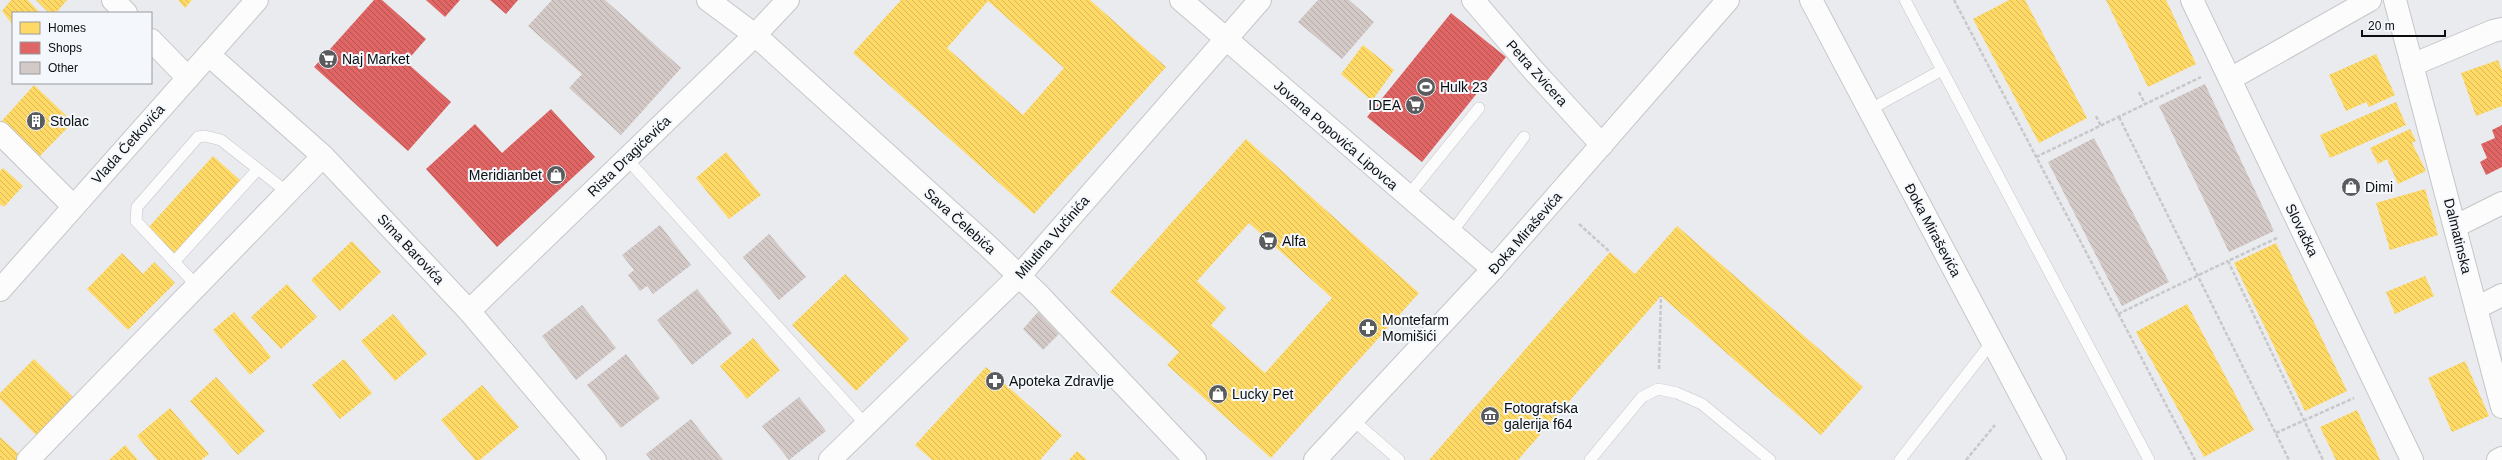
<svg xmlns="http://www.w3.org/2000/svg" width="2502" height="460" font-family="Arial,sans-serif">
	<defs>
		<pattern id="homes-back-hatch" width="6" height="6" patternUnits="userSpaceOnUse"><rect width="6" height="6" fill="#ffd966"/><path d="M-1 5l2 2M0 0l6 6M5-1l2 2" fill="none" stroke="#d9b957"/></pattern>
		<pattern id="shops-back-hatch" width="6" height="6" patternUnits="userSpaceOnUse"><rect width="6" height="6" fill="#e06666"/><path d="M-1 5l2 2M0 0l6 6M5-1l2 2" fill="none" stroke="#b45252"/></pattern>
		<pattern id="building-back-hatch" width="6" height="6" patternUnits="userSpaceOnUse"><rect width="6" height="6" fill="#d3c9c6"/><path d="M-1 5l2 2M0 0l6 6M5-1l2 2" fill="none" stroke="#b4aba9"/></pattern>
	</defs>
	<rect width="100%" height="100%" fill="#e9ebee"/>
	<!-- homes -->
	<g fill="url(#homes-back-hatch)" fill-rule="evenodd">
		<path d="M11,0H28L40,13H13V25L2,11Z"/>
		<path d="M36,0H67L56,13H49Z"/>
		<path d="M178,0H192L185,8Z"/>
		<path d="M901,0H1090L1166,67L1034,214L853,53ZM988,1L1064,68L1023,115L947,48Z"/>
		<path d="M2009,0H2025L2087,118L2039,143L1973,19Z"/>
		<path d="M2106,0H2166L2196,64L2148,87Z"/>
		<path d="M1363,45L1394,70L1372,101L1341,74Z"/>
		<path d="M2376,54L2395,95L2369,107L2366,102L2346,111L2329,75Z"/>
		<path d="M2498,60L2502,71V106L2476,116L2461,73Z"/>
		<path d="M34,85L73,122L38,158L0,123Z"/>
		<path d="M2396,102L2406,125L2330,158L2320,135Z"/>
		<path d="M2410,129L2416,141L2412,143L2426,171L2398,184L2387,159L2378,164L2370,148Z"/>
		<path d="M1246,139L1419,293L1271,458L1167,365L1179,352L1110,292ZM1249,223L1332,298L1265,373L1211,325L1226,308L1197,281Z"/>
		<path d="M726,152L761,195L729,219L696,178Z"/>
		<path d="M213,156L241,181L175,253L148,228Z"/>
		<path d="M3,168L23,186L4,207L0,204V171Z"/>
		<path d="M2425,189L2438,235L2390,250L2376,203Z"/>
		<path d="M1677,226L1863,387L1821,435L1661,296L1518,460H1429L1610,252L1635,274Z"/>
		<path d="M352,241L381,272L340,311L311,280Z"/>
		<path d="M2276,243L2347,391L2305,411L2234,263Z"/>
		<path d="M122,253L143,274L154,262L175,283L128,330L87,289Z"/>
		<path d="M845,274L909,339L856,391L792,325Z"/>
		<path d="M2425,276L2434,296L2395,314L2386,292Z"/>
		<path d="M287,284L317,317L281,349L251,317Z"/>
		<path d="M2187,304L2254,430L2204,457L2136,332Z"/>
		<path d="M234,312L271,357L250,375L213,330Z"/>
		<path d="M393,314L427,354L395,381L361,341Z"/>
		<path d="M753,338L780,370L747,399L720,366Z"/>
		<path d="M34,359L77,401L40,439L0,399V393Z"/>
		<path d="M344,359L372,393L340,419L312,385Z"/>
		<path d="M2465,361L2489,416L2452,432L2428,378Z"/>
		<path d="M986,367L1062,435L1040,460H932L915,445Z"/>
		<path d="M216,377L265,431L238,455L190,401Z"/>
		<path d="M482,385L519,427L480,460H475L441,420Z"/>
		<path d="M170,408L209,454L201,460H157L137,436Z"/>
		<path d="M2357,410L2375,448L2380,460H2336L2320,427Z"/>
		<path d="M0,437L24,459L23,460H0Z"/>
		<path d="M125,445L138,460H109Z"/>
		<path d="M1077,451L1087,460H1069Z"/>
	</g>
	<!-- shops -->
	<g fill="url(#shops-back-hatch)">
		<path d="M374,0H382L426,39L406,62L451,102L408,151L314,67Z"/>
		<path d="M426,0H460L445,17Z"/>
		<path d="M490,0H518L506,14Z"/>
		<path d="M1451,13L1506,57L1422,162L1367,117Z"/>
		<path d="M551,109L595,157L497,247L426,169L475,124L502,153Z"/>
		<path d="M2502,125V167L2486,175L2480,162L2487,158L2481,144L2495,138L2492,130Z"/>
	</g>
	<!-- building -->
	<g fill="url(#building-back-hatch)">
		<path d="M552,0H605L681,68L621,135L569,88L582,74L528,26Z"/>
		<path d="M1318,0H1349L1374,22L1342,59L1298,22Z"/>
		<path d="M2205,84L2274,231L2229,252L2159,106Z"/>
		<path d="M2094,138L2169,282L2122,306L2048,162Z"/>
		<path d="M660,225L691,265L653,294L647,286L640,291L628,275L634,270L622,255Z"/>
		<path d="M769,234L806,277L779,300L743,257Z"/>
		<path d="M697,289L732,333L692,365L657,320Z"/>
		<path d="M582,305L616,348L576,380L542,336Z"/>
		<path d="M1038,312L1059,334L1043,350L1023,329Z"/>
		<path d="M626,354L660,398L621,428L587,385Z"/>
		<path d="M799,397L826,431L789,460L762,426Z"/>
		<path d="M691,419L723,460H651L646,454Z"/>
	</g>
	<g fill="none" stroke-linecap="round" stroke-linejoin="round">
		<defs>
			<g id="service">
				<path d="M1905,0L2149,460"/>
				<path d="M1869,110L1942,70"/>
				<path d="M627,159L866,425"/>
				<path d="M1407,197L1479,108"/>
				<path d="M1451,233L1524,137"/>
				<path d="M174,262L258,169"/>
				<path d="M197,286L136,221L137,207L198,137L205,136L221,140L287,192"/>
				<path d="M1353,420L1399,460"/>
				<path d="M1590,460L1642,397L1658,389L1677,393L1702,404L1770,460"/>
				<path d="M1900,460L1992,342"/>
			</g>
			<g id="minor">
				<path d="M113,0L126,13"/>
				<path d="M708,0L755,35L990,248L1039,295L1195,460"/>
				<path d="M1181,0L1493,269"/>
				<path d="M1473,0L1534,71L1602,145"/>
				<path d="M1811,0L2055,460"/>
				<path d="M2395,0L2502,407"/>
				<path d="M151,40L188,78"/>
				<path d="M209,55L323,156L469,311L595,460"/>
				<path d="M2412,65L2493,31L2502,29"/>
				<path d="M2230,79L2370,0"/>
				<path d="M0,133L73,206"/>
				<path d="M2456,226L2502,203"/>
				<path d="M2476,308L2502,295"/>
				<path d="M469,311L755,35L788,0"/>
				<path d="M28,460L323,156"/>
				<path d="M830,460L1020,275L1260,0"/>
				<path d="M1315,460L1493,269L1728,0"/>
				<path d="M2498,460L2502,458"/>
			</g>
			<g id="tertiary">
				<path d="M2192,0L2412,460"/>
				<path d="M0,290L257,0"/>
			</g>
		</defs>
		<!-- service casing -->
		<use href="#service" stroke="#c5c6c9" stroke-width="12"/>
		<!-- minor casing -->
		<use href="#minor" stroke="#c5c6c9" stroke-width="24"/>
		<!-- tertiary casing -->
		<use href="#tertiary" stroke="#c5c6c9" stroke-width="24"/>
		<!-- path -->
		<g stroke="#c8c8ca" stroke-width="2.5" stroke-dasharray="4 2" stroke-linecap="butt">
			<path d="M1954,0L2195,460"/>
			<path d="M2139,92L2145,104"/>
			<path d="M2096,116L2101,126"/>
			<path d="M2119,117L2289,460"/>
			<path d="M2036,157L2201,77"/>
			<path d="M1579,224L1610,252"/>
			<path d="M2277,238L2228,261L2323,460"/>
			<path d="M2118,314L2228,261"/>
			<path d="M1659,369L1661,296"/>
			<path d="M2276,433L2354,398"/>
			<path d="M1966,460L1995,425"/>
		</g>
		<!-- service -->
		<use href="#service" stroke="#fcfcfc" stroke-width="11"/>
		<!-- minor -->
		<use href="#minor" stroke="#fcfcfc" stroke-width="22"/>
		<!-- tertiary -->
		<use href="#tertiary" stroke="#fcfcfc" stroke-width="22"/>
	</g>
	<!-- icons -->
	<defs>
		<symbol id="supermarket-disc" viewBox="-11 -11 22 22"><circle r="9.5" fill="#595b5d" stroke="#f4f8fd"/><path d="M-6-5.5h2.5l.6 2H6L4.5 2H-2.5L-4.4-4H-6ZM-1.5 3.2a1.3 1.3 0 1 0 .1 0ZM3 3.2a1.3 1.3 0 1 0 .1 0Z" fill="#fff"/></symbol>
		<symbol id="stadium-disc" viewBox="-11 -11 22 22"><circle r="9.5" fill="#595b5d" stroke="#f4f8fd"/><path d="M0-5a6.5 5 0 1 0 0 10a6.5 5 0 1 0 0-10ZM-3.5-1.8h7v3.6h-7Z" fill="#fff"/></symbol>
		<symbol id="building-disc" viewBox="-11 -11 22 22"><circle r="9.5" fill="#595b5d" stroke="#f4f8fd"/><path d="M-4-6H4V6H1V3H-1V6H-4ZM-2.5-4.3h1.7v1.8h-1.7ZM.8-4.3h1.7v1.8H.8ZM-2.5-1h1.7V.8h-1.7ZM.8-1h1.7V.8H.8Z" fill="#fff"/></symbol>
		<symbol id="shop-disc" viewBox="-11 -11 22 22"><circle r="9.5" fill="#595b5d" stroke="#f4f8fd"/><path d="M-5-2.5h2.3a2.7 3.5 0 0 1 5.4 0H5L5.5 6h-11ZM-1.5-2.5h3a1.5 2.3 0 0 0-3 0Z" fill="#fff"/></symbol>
		<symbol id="pharmacy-disc" viewBox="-11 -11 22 22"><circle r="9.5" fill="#595b5d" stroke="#f4f8fd"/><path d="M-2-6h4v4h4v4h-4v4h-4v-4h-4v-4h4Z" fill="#fff"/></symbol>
		<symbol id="museum-disc" viewBox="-11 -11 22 22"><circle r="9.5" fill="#595b5d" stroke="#f4f8fd"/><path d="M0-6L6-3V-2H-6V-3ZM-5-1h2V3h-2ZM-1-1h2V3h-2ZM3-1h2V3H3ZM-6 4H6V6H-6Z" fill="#fff"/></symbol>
	</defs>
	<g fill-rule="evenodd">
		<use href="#supermarket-disc" x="317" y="48" width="22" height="22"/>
		<use href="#stadium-disc" x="1415" y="76" width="22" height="22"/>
		<use href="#supermarket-disc" x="1404" y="94" width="22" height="22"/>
		<use href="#building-disc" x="25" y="110" width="22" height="22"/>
		<use href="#shop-disc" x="545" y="164" width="22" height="22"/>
		<use href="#shop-disc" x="2340" y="176" width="22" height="22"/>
		<use href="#supermarket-disc" x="1257" y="230" width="22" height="22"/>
		<use href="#pharmacy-disc" x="1357" y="317" width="22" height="22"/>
		<use href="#pharmacy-disc" x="984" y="370" width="22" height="22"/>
		<use href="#shop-disc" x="1207" y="383" width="22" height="22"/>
		<use href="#museum-disc" x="1479" y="405" width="22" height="22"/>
	</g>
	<g text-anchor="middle" stroke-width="4" stroke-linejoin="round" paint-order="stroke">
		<!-- poi labels -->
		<g font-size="14" fill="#0c0e0f" stroke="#f4f8fd" text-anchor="start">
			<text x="342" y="64">Naj Market</text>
			<text x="1440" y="92">Hulk 23</text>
			<text x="1401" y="110" text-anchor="end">IDEA</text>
			<text x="50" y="126">Stolac</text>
			<text x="542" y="180" text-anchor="end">Meridianbet</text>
			<text x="2365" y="192">Dimi</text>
			<text x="1282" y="246">Alfa</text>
			<text x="1382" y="325">Montefarm<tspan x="1382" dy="16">Momišići</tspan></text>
			<text x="1009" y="386">Apoteka Zdravlje</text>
			<text x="1232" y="399">Lucky Pet</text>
			<text x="1504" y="413">Fotografska<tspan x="1504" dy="16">galerija f64</tspan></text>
		</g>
		<!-- street labels -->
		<g font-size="14" fill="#0c0e0f" stroke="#f4f8fd">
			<text transform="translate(1537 73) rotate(48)" y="5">Petra Zvicera</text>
			<text transform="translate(1336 135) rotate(41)" y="5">Jovana Popovića Lipovca</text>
			<text transform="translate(128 144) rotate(-48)" y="5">Vlada Ćetkovića</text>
			<text transform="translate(629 156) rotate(-44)" y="5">Rista Dragićevića</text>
			<text transform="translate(960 221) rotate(42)" y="5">Sava Čelebića</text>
			<text transform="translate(1933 230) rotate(62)" y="5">Đoka Miraševića</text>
			<text transform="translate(2302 230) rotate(64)" y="5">Slovačka</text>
			<text transform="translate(1525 233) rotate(-49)" y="5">Đoka Miraševića</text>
			<text transform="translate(2458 236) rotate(76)" y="5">Dalmatinska</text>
			<text transform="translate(1052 237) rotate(-49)" y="5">Milutina Vučinića</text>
			<text transform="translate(411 249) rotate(47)" y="5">Sima Barovića</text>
		</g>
	</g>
	<!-- legend -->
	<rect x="12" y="12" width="140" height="72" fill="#f4f8fd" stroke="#979a9e"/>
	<rect x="20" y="22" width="20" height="12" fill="#ffd966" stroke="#979a9e"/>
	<text x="48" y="32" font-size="12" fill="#0c0e0f">Homes</text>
	<rect x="20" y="42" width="20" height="12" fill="#e06666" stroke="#979a9e"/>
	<text x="48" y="52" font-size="12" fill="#0c0e0f">Shops</text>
	<rect x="20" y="62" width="20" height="12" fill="#d3c9c6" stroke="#979a9e"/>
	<text x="48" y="72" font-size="12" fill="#0c0e0f">Other</text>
	<!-- scale -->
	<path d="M2362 30v6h83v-6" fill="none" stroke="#0c0e0f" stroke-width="2"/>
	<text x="2368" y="30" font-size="12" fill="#0c0e0f" stroke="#f4f8fd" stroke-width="3" paint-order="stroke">20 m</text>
</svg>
